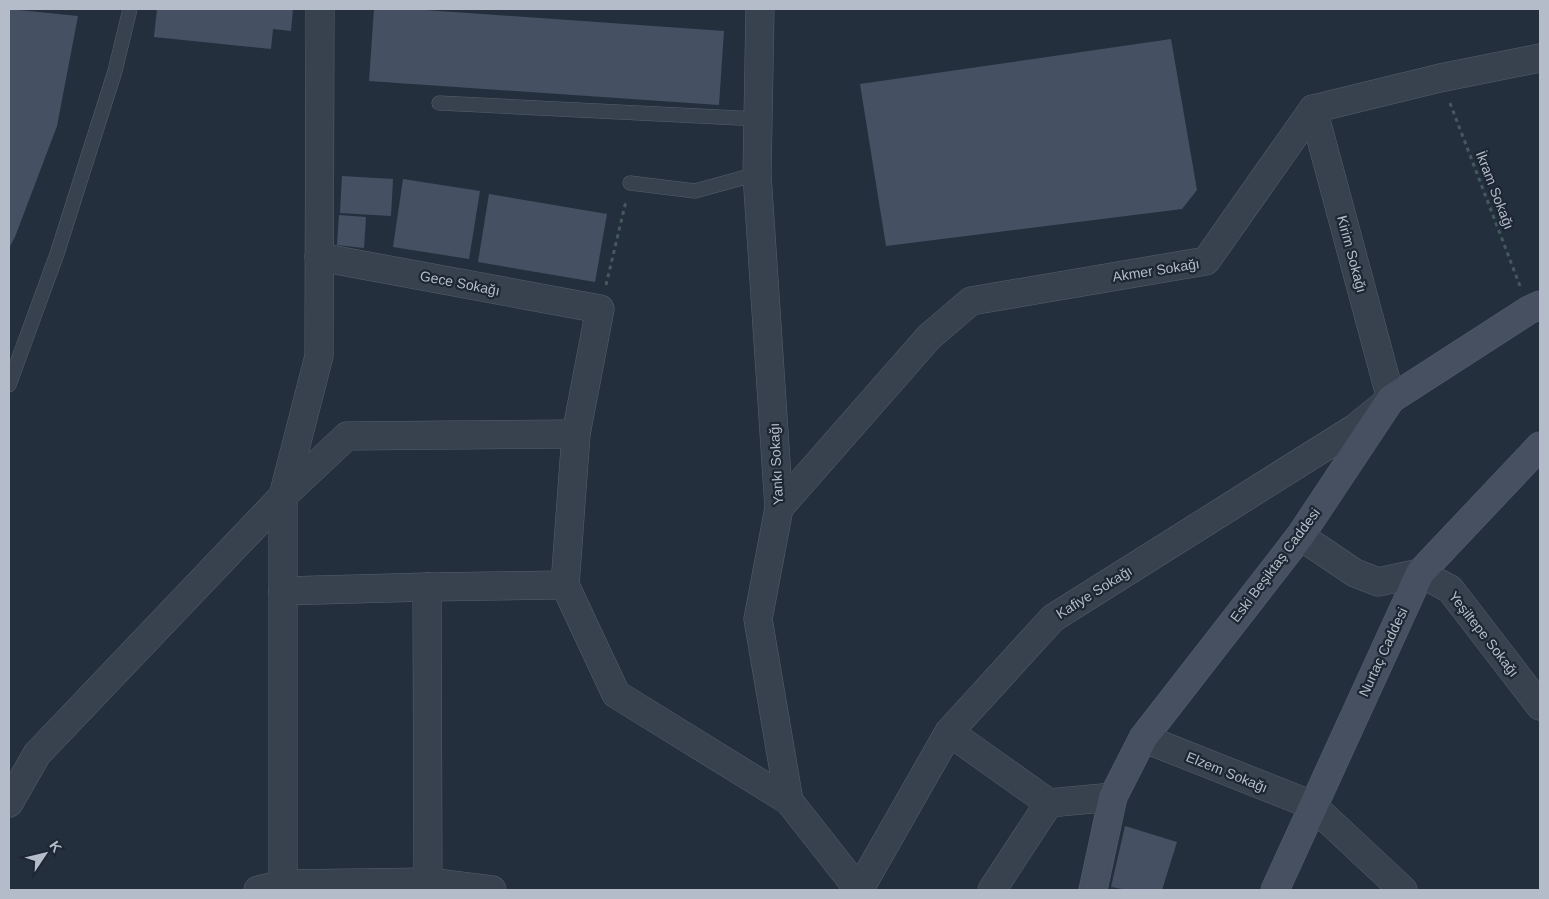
<svg xmlns="http://www.w3.org/2000/svg" width="1549" height="899" font-family="Helvetica,sans-serif">
	<rect width="100%" height="100%" fill="#242f3e"/>
	<!-- building -->
	<g fill="#455162">
		<path d="M9,9L78,16L57,126L15,237L9,248Z"/>
		<path d="M157,9H293L291,31L273,29L271,49L154,37Z"/>
		<path d="M374,9H411L724,31L719,105L369,81Z"/>
		<path d="M1171,39L1197,190L1182,209L886,246L860,84Z"/>
		<path d="M342,176L393,179L391,216L340,213Z"/>
		<path d="M403,179L480,191L469,259L393,247Z"/>
		<path d="M489,194L607,214L595,282L478,262Z"/>
		<path d="M339,215L366,217L364,248L337,245Z"/>
		<path d="M1125,826L1177,842L1162,890H1128L1111,887Z"/>
	</g>
	<g fill="none" stroke-linecap="round" stroke-linejoin="round">
		<defs>
			<g id="lane">
				<path d="M439,103L759,119"/>
				<path d="M630,183L695,191L757,174"/>
				<path d="M9,385L57,254L115,71L130,9"/>
			</g>
			<g id="street">
				<path d="M760,9L757,174L779,508L758,619L789,801L859,890"/>
				<path d="M779,508L929,337L971,301L1206,261L1313,109L1440,78L1540,58"/>
				<path d="M1300,536L1355,573L1378,582L1420,573L1450,589L1540,706"/>
				<path d="M565,585L616,694L789,801"/>
				<path d="M427,587L428,890"/>
				<path d="M283,591L427,587L565,585L576,434L600,309L319,257"/>
				<path d="M949,732L1049,803L992,890"/>
				<path d="M1143,738L1312,805L1403,890"/>
				<path d="M9,803L37,754L283,496L319,356L320,9"/>
				<path d="M1049,803L1113,797"/>
				<path d="M258,890L283,884L428,882L492,890"/>
				<path d="M283,890V496L347,436L576,434"/>
				<path d="M859,890L949,732L1053,618L1355,428L1391,399L1313,109"/>
			</g>
			<g id="secondary">
				<path d="M1093,890L1113,797L1143,738L1300,536L1391,399L1529,310L1540,305"/>
				<path d="M1275,890L1420,573L1540,446"/>
			</g>
		</defs>
		<!-- lane casing -->
		<use href="#lane" stroke="#565f6c" stroke-width="15"/>
		<!-- street casing -->
		<use href="#street" stroke="#565f6c" stroke-width="29"/>
		<!-- secondary casing -->
		<use href="#secondary" stroke="#565f6c" stroke-width="29"/>
		<!-- path -->
		<g stroke="#44595c" stroke-width="3" stroke-dasharray="4 4" stroke-linecap="butt">
			<path d="M1450,103L1520,286"/>
			<path d="M606,285L626,201"/>
		</g>
		<!-- lane -->
		<use href="#lane" stroke="#38414e" stroke-width="14"/>
		<!-- street -->
		<use href="#street" stroke="#38414e" stroke-width="28"/>
		<!-- secondary -->
		<use href="#secondary" stroke="#465061" stroke-width="28"/>
	</g>
	<g text-anchor="middle" stroke-width="4.5" stroke-linejoin="round" paint-order="stroke">
		<!-- street labels -->
		<g font-size="14" fill="#b4bcc9" stroke="#1d2633">
			<text transform="translate(1495 190) rotate(69)" y="5">İkram Sokağı</text>
			<text transform="translate(1352 254) rotate(75)" y="5">Kirim Sokağı</text>
			<text transform="translate(1156 270) rotate(-9)" y="5">Akmer Sokağı</text>
			<text transform="translate(460 283) rotate(11)" y="5">Gece Sokağı</text>
			<text transform="translate(776 464) rotate(-93)" y="5">Yankı Sokağı</text>
			<text transform="translate(1275 565) rotate(-53)" y="5">Eski Beşiktaş Caddesi</text>
			<text transform="translate(1094 592) rotate(-32)" y="5">Kafiye Sokağı</text>
			<text transform="translate(1484 634) rotate(52)" y="5">Yeşiltepe Sokağı</text>
			<text transform="translate(1383 652) rotate(-65)" y="5">Nurtaç Caddesi</text>
			<text transform="translate(1227 772) rotate(22)" y="5">Elzem Sokağı</text>
		</g>
	</g>
	<!-- border -->
	<rect width="1549" height="899" fill="none" stroke="#b4bcc9" stroke-width="20"/>
	<!-- north arrow -->
	<g transform="translate(45 854) rotate(55)" stroke="#1d2633" stroke-width="4" paint-order="stroke">
	<path d="M0-4L9 19L0 12L-9 19Z" fill="#b4bcc9"/>
	<text y="-8" font-size="14" font-weight="bold" text-anchor="middle" fill="#b4bcc9">K</text>
	</g>
</svg>
